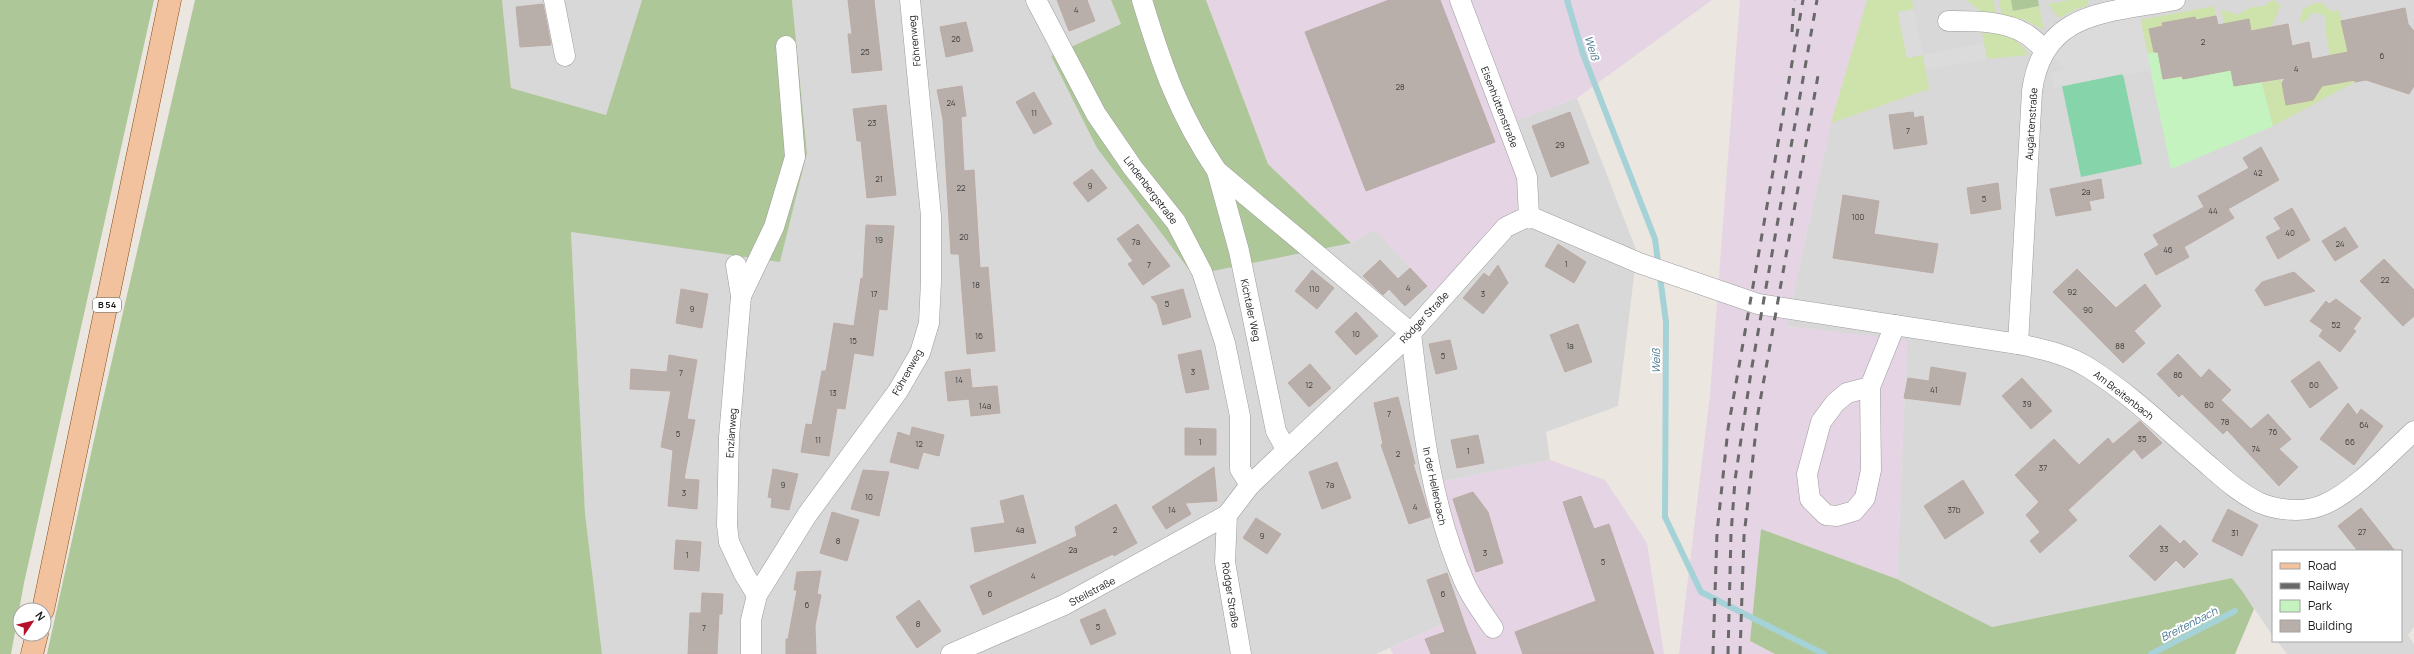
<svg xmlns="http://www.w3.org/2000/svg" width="2414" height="654" font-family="Manrope,sans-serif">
	<rect width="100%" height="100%" fill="#ece6e1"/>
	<!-- residential -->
	<g fill="#d9d8d8">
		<path d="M502,0H642L606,115L511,88Z"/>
		<path d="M792,0H1111L1121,24L1051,56L1351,243L1375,229L1440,300L1507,124L1577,98L1637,252L1618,406L1546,432L1550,460L1425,485L1463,615L1376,654H602L585,513L571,232L780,261L807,153Z"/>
		<path d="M1867,0H2414V627L2408,635L2414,644V654H2287L2277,641H2401V551H2273V636L2243,592L2232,578L1992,627L1897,579L1907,341L1786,326L1831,123Z"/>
	</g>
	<!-- industrial -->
	<g fill="#e4d4e4">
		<path d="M1206,0H1712L1577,98L1507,124L1529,216L1440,300L1375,230L1351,243L1268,164Z"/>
		<path d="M1740,0H1867L1831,123L1786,326L1907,340L1897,579L1761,529L1750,641L1775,654H1679L1710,395Z"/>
		<path d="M1550,460L1605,480L1647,543L1664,654H1393L1390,648L1463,615L1425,485Z"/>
	</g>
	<!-- grass -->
	<g fill="#cee2ab">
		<path d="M1867,0H1912L1914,9L1898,12L1907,58L1923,55L1929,89L1831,123Z"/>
		<path d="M1966,0H1993L1997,16L1982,12Z"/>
		<path d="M1999,0H2011L2014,11L2039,6L2044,30L2023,19L2002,17Z"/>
		<path d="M2071,0H2087L2088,6L2078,8L2059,18L2048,4Z"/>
		<path d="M2272,0L2277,2L2281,7L2278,10V13L2270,28L2251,31L2249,19L2224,24L2221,9L2237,15L2251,7L2264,6Z"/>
		<path d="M2315,3H2322L2332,12L2339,10L2355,82L2273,126L2261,83L2281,79L2285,97L2313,100L2322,86L2335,83L2325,29L2326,18L2322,14L2312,13L2305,21L2299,23L2303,9Z"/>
		<path d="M2214,6L2216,16L2196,20L2195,17L2163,23V26L2149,29L2154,52L2147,54L2140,20Z"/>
		<path d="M1982,33C2002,33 2017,36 2028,55L1987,59Z"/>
	</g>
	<!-- forest -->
	<g fill="#aec799">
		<path d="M0,0H154L24,583L11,654H0Z"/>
		<path d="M195,0H502L511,88L606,115L642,0H792L807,153L780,262L571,232L585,513L602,654H47L101,408Z"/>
		<path d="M1111,0H1206L1268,164L1351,243L1193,275L1097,148L1051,56L1121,24Z"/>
		<path d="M2011,0H2038L2039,6L2013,11Z"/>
		<path d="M1761,529L1897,579L1992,627L2232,578L2243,592L2254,609L2235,654H1775L1750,641Z"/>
	</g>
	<!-- park -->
	<path fill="#c4f3c0" d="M2158,52L2164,79L2182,76L2183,79L2206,75L2226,67L2261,80L2273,126L2171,169L2147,54Z"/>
	<!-- pitch -->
	<path fill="#85d4aa" d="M2123,74L2142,164L2081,177L2062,86Z"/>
	<!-- parking -->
	<g fill="#dbdbdb">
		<path d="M2138,7L2151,70L2123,76L2122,74L2054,88L2051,73L2065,69L2045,50L2051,41Z"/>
		<path d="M1914,9L1923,55L1984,43L1987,59L1926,70L1923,55L1907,58L1898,13Z"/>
	</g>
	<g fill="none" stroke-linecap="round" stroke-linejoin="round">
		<!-- stream -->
		<g stroke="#a5d2d6" stroke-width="6">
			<path d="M1567,0L1583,54L1655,239L1666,322L1665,517L1701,592L1824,654"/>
			<path d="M2151,654L2235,611"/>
		</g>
	</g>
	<!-- building -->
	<g fill="#b8afab" stroke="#bcaba5">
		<path d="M848,0H874L882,70L852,73L848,34H852Z"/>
		<path d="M1057,0H1087L1095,21L1069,31Z"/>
		<path d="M1389,0H1440L1495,142L1366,191L1305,32Z"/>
		<path d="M543,4L551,45L520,47L516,7Z"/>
		<path d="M2405,8L2408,24L2414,31V86L2409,94L2366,80L2355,82V80L2322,86L2313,100L2286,105L2282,83L2285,78L2234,86L2231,70L2183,79L2182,76L2163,79L2158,52H2154L2149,29L2163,26L2162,23L2195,17L2196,20L2216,16L2218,25L2249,19L2251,31L2288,24L2292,46L2309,42L2312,59L2348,52L2341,21Z"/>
		<path d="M966,22L973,51L946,57L940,27Z"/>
		<path d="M962,86L966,116L961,117L964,171L974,170L980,268L988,267L995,351L967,354L959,254H951L943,119L937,90Z"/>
		<path d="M1034,92L1052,124L1034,134L1016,102Z"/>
		<path d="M886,105L896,195L867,198L861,141H857L853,109Z"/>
		<path d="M1570,112L1589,163L1551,177L1532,126Z"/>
		<path d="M1913,112L1914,118L1923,116L1927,144L1894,149L1889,115Z"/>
		<path d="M2261,147L2279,180L2228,209L2234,218L2184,247L2189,257L2156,275L2144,254L2159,245L2153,235L2204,207L2198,196L2249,168L2243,158Z"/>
		<path d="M1092,169L1107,188L1088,202L1073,183Z"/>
		<path d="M2101,179L2104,198L2089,201L2091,210L2056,216L2050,189Z"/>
		<path d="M1998,183L2001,209L1971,214L1967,188Z"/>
		<path d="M1843,195L1879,201L1874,234L1938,244L1933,273L1833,258Z"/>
		<path d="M2292,208L2310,240L2278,259L2266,237L2281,229L2274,218Z"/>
		<path d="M1138,224L1170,266L1143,285L1128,264L1133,261L1117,239Z"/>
		<path d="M866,225L894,226L887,310L879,309L873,356L854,353L845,409L837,408L829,456L801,452L806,424L812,425L822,371H826L834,323L854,326L861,278L863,279Z"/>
		<path d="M2345,227L2358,247L2335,261L2322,241Z"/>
		<path d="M1558,244L1586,262L1574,283L1545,266Z"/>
		<path d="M2384,259L2414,290V316L2403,326L2360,281Z"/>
		<path d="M1380,260L1398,279L1410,268L1427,286L1405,306L1389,289L1383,295L1363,276Z"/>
		<path d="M1498,265L1508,283L1483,314L1463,298L1484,273L1489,277Z"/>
		<path d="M2077,269L2116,308L2145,284L2161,306L2134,331L2145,343L2123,363L2053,292Z"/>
		<path d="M1312,270L1334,288L1317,309L1295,291Z"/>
		<path d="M2294,272L2315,291L2265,306L2255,290L2262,282Z"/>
		<path d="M681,289L708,294L702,328L676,323Z"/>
		<path d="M1183,289L1191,317L1163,325L1157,304L1151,297Z"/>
		<path d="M2336,299L2361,318L2353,329L2356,331L2340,352L2319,336L2323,330L2310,321L2326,301L2329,304Z"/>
		<path d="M1356,312L1378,336L1356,355L1335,332Z"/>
		<path d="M1578,324L1592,362L1565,372L1550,335Z"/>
		<path d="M1450,340L1457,369L1436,374L1429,344Z"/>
		<path d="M1201,350L1209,389L1186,393L1178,355Z"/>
		<path d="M2178,354L2201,378L2209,369L2231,390L2221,400L2251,429L2268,414L2291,439L2279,449L2298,467L2279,486L2227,430L2223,434L2182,394L2179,397L2157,374Z"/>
		<path d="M669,355L697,360L687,419L695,420L684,479L699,480L697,509L668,506L673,450L661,447L671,391L630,389L631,369L667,372Z"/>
		<path d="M2319,361L2338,388L2310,408L2291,381Z"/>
		<path d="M1310,364L1331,388L1309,407L1288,383Z"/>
		<path d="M1931,367L1966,373L1960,405L1904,398L1908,378L1929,381Z"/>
		<path d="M970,369L972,388L997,386L1000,413L971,416L969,399L948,401L945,372Z"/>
		<path d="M2022,378L2052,411L2031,429L2002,396Z"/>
		<path d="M1398,397L1415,464H1413L1430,517L1409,524L1381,445L1383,444L1374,403Z"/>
		<path d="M2348,403L2357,415L2361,409L2383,426L2354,465L2320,439Z"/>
		<path d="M2140,421L2162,443L2142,459L2134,449L2068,510L2077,520L2040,553L2030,541L2040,532L2026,515L2039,502L2015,475L2054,439L2079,465L2108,438L2113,444Z"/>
		<path d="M912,427L944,435L939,456L923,452L918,469L890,462L898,432L910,436Z"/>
		<path d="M1185,428L1216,429V455H1185Z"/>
		<path d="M1478,435L1484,463L1457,468L1451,440Z"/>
		<path d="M1337,462L1351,498L1322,509L1309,472Z"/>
		<path d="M1214,467L1217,501L1185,503L1191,514L1166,529L1152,507Z"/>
		<path d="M773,469L798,474L789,510L771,507L772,498L768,497Z"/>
		<path d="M863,470L889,472L879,516L851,509Z"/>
		<path d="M1963,480L1984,513L1945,539L1924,506Z"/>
		<path d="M1473,492L1488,512L1503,563L1476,572L1453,499Z"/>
		<path d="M1023,495L1036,543L975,552L971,528L1005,523L1000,501Z"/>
		<path d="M1581,496L1594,529L1609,524L1654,654H1523L1515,632L1596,601L1563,502Z"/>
		<path d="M1116,504L1137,543L1114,556L1113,554L983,615L970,586L1077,536L1075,527Z"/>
		<path d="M2361,508L2395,551H2358L2338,526Z"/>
		<path d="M2228,509L2258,525L2242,556L2212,541Z"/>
		<path d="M832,512L859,520L847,561L820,553Z"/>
		<path d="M1256,518L1281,534L1267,554L1243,538Z"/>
		<path d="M2160,525L2180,544L2184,540L2198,554L2184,568L2176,560L2155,581L2129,556Z"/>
		<path d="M676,540L701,542L699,571L674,569Z"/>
		<path d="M821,571L817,594L821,595L815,626L816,654H786V639H788L797,590H794L797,572Z"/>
		<path d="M1447,573L1465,625L1476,654H1431L1425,639L1445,632L1427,580Z"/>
		<path d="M702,593L723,594L722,614H719L717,654H688L690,613H701Z"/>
		<path d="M919,600L941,631L917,648L896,617Z"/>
		<path d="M1105,609L1116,634L1091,645L1080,620Z"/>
	</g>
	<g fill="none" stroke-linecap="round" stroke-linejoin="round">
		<defs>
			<g id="minor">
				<path d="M554,0L565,56"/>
				<path d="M1036,0L1096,114L1133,168L1176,222L1202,272L1225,343L1240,416V469L1250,485"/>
				<path d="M1142,0C1162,66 1178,113 1217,171L1411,333"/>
				<path d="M1460,0L1527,177L1529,216"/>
				<path d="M1948,21C1973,21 2004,20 2026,34C2033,38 2039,45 2045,50"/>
				<path d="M1217,171L1239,251L1276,431L1286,449"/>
				<path d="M736,265L741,296L729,437L727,525L729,542L744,574L757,595"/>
				<path d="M741,296L774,227L795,157L786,46"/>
				<path d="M1411,333C1421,416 1430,504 1464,581C1471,598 1483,613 1493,628"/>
				<path d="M2018,344L2032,91C2043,9 2110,13 2175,0"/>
				<path d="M1870,387L1847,393L1835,403L1821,422L1807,474L1810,499L1826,515L1837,516L1854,511L1865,498L1871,470L1870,387L1895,325"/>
				<path d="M751,654V620L757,595L807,515L898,391L920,353L929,323L931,281V216L910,0"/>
				<path d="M951,654L1064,605L1227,515"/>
				<path d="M1241,654L1225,562L1227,515L1250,485L1411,333L1506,227L1529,216L1639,263L1758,304L2018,344C2042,349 2067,354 2089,368C2129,393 2164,427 2200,458C2219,474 2237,492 2260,503C2279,511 2306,513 2325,504C2355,491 2390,453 2414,431"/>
			</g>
			<g id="major">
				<path d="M43,610L170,0"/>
				<path d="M32,654L37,634"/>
			</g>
		</defs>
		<!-- minor casing -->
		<use href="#minor" stroke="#9c9c9c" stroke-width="21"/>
		<!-- major casing -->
		<use href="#major" stroke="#844a0d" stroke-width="23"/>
		<!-- minor -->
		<use href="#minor" stroke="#fff" stroke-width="20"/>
		<!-- major -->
		<use href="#major" stroke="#f2c29f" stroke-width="22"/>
		<!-- rail -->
		<g stroke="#696969" stroke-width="3" stroke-dasharray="8 8" stroke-linecap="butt">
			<path d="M1792,32L1794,0"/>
			<path d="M1713,654L1717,533L1728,429L1803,0"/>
			<path d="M1728,654L1731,534L1735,480L1751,372L1817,0"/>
			<path d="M1740,654L1744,536L1758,413L1819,70"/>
		</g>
	</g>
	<g text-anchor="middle" stroke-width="4" stroke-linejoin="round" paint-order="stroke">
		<!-- number labels -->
		<g font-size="8" fill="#42403f">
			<text x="1076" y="13">4</text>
			<text x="956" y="42">26</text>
			<text x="2203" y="45">2</text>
			<text x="865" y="55">25</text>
			<text x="2382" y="59">6</text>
			<text x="2296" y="72">4</text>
			<text x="1400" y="90">28</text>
			<text x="951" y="106">24</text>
			<text x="1034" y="116">11</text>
			<text x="872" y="126">23</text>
			<text x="1908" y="134">7</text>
			<text x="1560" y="148">29</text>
			<text x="2258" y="176">42</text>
			<text x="879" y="182">21</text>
			<text x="1090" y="189">9</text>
			<text x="961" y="191">22</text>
			<text x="2086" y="195">2a</text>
			<text x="1984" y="202">5</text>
			<text x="2213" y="214">44</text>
			<text x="1858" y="220">100</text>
			<text x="2290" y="236">40</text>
			<text x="964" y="240">20</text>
			<text x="879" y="243">19</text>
			<text x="1136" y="245">7a</text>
			<text x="2340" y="247">24</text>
			<text x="2168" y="253">46</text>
			<text x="1566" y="267">1</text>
			<text x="1149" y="268">7</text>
			<text x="2385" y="283">22</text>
			<text x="976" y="288">18</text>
			<text x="1408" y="291">4</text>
			<text x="1314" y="292">110</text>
			<text x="2072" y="295">92</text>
			<text x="874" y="297">17</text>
			<text x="1483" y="297">3</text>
			<text x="1167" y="307">5</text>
			<text x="692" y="312">9</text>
			<text x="2088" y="313">90</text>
			<text x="2336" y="328">52</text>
			<text x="1356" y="337">10</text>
			<text x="979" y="339">16</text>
			<text x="853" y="344">15</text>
			<text x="1570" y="349">1a</text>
			<text x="2120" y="349">88</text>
			<text x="1443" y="359">5</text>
			<text x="1193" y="375">3</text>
			<text x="681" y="376">7</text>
			<text x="2178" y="378">86</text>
			<text x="959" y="383">14</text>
			<text x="1309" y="388">12</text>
			<text x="2314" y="388">60</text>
			<text x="1934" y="393">41</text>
			<text x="833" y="396">13</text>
			<text x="2027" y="407">39</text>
			<text x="2209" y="408">80</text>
			<text x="985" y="409">14a</text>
			<text x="1389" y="417">7</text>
			<text x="2225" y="425">78</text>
			<text x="2364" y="428">64</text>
			<text x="2273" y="435">76</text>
			<text x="678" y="437">5</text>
			<text x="2142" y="442">35</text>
			<text x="818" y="443">11</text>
			<text x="1200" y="445">1</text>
			<text x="2350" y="445">66</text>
			<text x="919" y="447">12</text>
			<text x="2256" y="452">74</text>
			<text x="1468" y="454">1</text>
			<text x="1398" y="457">2</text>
			<text x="2043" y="471">37</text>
			<text x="783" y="488">9</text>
			<text x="1330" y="488">7a</text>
			<text x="684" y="496">3</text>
			<text x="869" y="500">10</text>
			<text x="1415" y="510">4</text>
			<text x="1172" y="513">14</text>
			<text x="1954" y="513">37b</text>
			<text x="1020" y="533">4a</text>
			<text x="1115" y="533">2</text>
			<text x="2362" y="535">27</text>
			<text x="2235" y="536">31</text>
			<text x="1262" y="539">9</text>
			<text x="838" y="544">8</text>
			<text x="2164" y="552">33</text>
			<text x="1073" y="553">2a</text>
			<text x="1485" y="556">3</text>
			<text x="687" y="558">1</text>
			<text x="1603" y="565">5</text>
			<text x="1033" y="579">4</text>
			<text x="990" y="597">6</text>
			<text x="1443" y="597">6</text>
			<text x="807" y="608">6</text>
			<text x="918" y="627">8</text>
			<text x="1098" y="630">5</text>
			<text x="704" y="631">7</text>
		</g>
		<!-- shield labels -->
		<rect fill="#fff" stroke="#5f5f5f" stroke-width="1" x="93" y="298" width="28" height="14" rx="3"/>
		<g font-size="9" font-weight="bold" fill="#1b1b1b">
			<text x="107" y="308">B 54</text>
		</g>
		<!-- street labels -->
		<g font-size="10" fill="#1b1b1b" stroke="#fff">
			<text transform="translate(914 41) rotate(-96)" y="4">Föhrenweg</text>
			<text transform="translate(1500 107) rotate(69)" y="4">Eisenhüttenstraße</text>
			<text transform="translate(2031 124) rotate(-86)" y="4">Augärtenstraße</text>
			<text transform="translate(1151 190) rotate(53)" y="4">Lindenbergstraße</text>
			<text transform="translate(1251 310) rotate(78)" y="4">Kichtaler Weg</text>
			<text transform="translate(1424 317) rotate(-47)" y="4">Rödger Straße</text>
			<text transform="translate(907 372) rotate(-61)" y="4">Föhrenweg</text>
			<text transform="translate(2124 395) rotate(38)" y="4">Am Breitenbach</text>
			<text transform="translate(731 433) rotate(-86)" y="4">Enzianweg</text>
			<text transform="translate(1435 486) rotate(78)" y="4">In der Hellenbach</text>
			<text transform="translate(1092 591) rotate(-28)" y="4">Steilstraße</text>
			<text transform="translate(1231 595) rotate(81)" y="4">Rödger Straße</text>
		</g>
		<!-- water labels -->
		<g font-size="11" font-style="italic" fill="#4b7993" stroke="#fff">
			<text transform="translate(1592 48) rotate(72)" y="4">Weiß</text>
			<text transform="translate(1656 361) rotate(-90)" y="4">Weiß</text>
			<text transform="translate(2189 624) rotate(-27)" y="4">Breitenbach</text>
		</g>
	</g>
	<!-- legend -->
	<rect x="2272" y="550" width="130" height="92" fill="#ffffff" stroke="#a4a4a4"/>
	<rect x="2280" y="563" width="20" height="6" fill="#f2c29f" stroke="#a4a4a4"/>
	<text x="2308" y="570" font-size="12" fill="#1b1b1b">Road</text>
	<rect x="2280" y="583" width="20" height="6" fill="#696969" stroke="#a4a4a4"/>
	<text x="2308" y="590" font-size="12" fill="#1b1b1b">Railway</text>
	<rect x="2280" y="600" width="20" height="12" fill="#c4f3c0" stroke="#a4a4a4"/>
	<text x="2308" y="610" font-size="12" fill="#1b1b1b">Park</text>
	<rect x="2280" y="620" width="20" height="12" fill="#b8afab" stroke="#a4a4a4"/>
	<text x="2308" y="630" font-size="12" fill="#1b1b1b">Building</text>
	<!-- north arrow -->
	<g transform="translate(32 622) rotate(55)"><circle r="19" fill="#ffffff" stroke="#a4a4a4"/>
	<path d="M0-3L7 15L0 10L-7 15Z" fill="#b4122b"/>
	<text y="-6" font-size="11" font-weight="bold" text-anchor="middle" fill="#1b1b1b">N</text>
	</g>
</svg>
